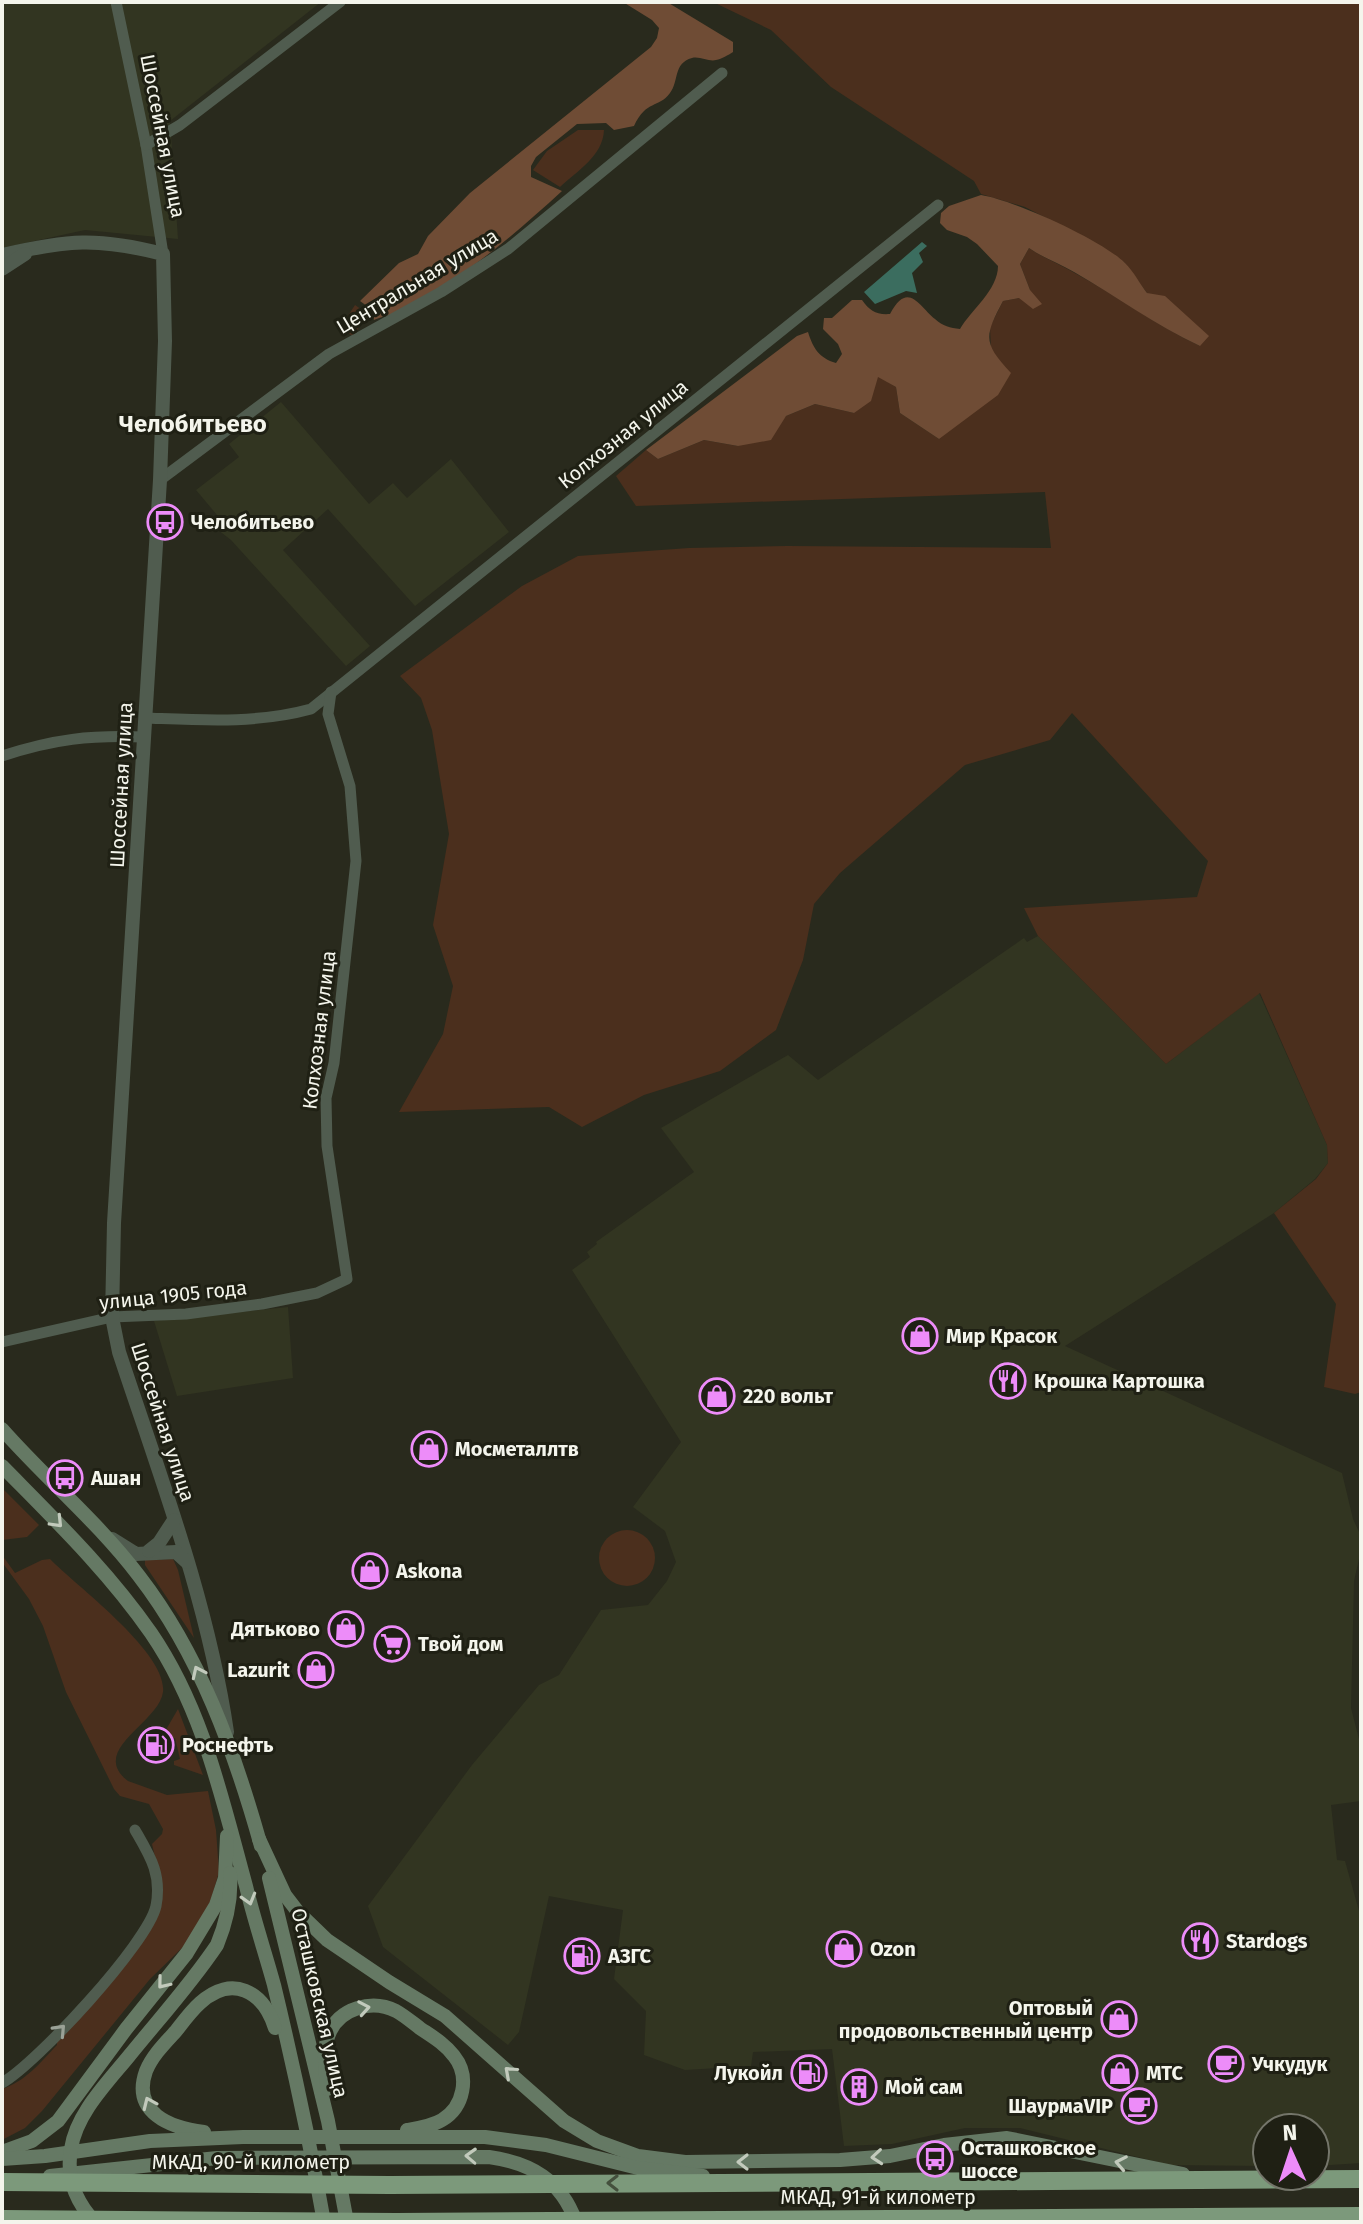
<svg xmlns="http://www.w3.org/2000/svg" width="1363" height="2224" font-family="'Fira Sans',sans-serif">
	<rect width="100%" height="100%" fill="#292a1d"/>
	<!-- built -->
	<g fill="#323521">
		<path d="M2,2H321L170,121L178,239L85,230L2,248Z"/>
		<path d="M281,402L369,504L393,483L407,498L451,459L509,532L415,606L328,509L283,550L370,646L346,666L231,540L213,526L217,515L196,490L239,457L229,444Z"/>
		<path d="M1038,936L1166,1064L1259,993L1327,1145L1328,1163L1315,1179L1274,1213L1065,1346L1342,1473L1353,1519L1361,1536V1550L1354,1581L1351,1708L1361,1747V1801L1331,1805L1337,1860L1345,1861L1361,1918V2163L1315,2166V2128H1267V2166L1170,2165L1020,2128H965L892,2144L844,2146L832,2049L753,2052L751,2066L685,2070L644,2055L646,2011L614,1979L623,1910L549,1896L519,2032L508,2045L383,1947L368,1906L472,1765L539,1685L559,1675L601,1610L648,1605L667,1581L676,1562L665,1531L633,1507L681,1442L572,1270L590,1257L587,1252L597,1244L596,1242L694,1172L661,1128L788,1055L818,1080L1024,938L1027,942Z"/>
		<path d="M288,1307L293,1378L177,1396L154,1321Z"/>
	</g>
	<!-- green -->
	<g fill="#4b2f1d">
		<path d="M713,2H1361V1392L1355,1394L1324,1387L1336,1304L1274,1213L1316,1179L1328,1163L1327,1145L1260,993L1166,1064L1038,936L1024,908L1197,897L1208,861L1072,713L1050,740L965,765L840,873L814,904L803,960L776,1030L720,1071L644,1095L582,1127L549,1107L399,1112L443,1034L453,986L433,925L449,834L432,730L421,698L400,676L522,586L578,556L689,548L787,546L1051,548L1045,492L636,506L616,476L646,450L658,459L704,440L738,446L786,416L815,404L854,413L878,376L896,387L900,413L939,439L991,352L990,327L1003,301L1019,298L1030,290L1020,264L1029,248C1043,258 1058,263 1073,272C1116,295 1155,325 1200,346L1147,293L1124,262L1096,244L1025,207L981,194L974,181L831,87L771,30Z"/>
		<path d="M578,130H604C603,156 577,171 560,187L533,170L547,151Z"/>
		<path d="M355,305L368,314L353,336L340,328Z"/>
		<path d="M2,1488L39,1525L27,1537L2,1540Z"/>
		<circle cx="627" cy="1558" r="28"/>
		<path d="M2,1555L15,1573L42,1560L50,1559C75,1585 168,1653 163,1692C159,1723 88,1750 128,1781L167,1795L208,1791L216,1830L219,1872L210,1903L184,1946L150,1979L42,2111L25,2128L2,2140V2089C26,2081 40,2063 57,2045V2041L143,1940L161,1883L152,1844L162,1834L163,1829L149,1804L120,1796L114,1789L66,1692L43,1626L29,1599L2,1562Z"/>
		<path d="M173,1559L178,1570L194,1638L145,1565V1560Z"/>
		<path d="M178,1709L203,1775L174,1765V1761L180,1759L175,1738L168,1739L167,1728Z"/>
	</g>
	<!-- forest -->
	<g fill="#6f4c35">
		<path d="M623,2H667L733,42V52C728,55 722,59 716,60C709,62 700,56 692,58C673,63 679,82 670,93C658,109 647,99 634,126L614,130L606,123L577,124L536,157L531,166V177L562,191C513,236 458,283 397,312C390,316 382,316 374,320L371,309L360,301L399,263L418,254L428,236L470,193L651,47L657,38L659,28L652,20Z"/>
		<path d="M981,195C1014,200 1102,240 1125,263C1134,272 1140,284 1147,293L1165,296L1209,336L1200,346C1155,325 1116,296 1074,272C1059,263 1043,258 1029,248L1020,264L1030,290L1042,304L1033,309L1019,298L1003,301C984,337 983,343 1011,373L998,395L939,439L900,413L896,387L878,377L871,401L854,413L815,404L786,416L771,440L738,446L704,440L658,459L646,450L797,336L808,332C813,348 819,358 836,363L842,354L838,344L823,329L824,318H832L852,300H862C870,311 876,315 890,314C908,280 919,306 935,319C943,326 950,328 960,329C971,310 998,290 998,266L977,244L967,237L947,230L940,223L941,213L949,206Z"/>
	</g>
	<!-- water -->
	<path fill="#3b6d5f" d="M922,242L927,246L919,253L923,262L912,273L917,293L906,291L875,304L864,292Z"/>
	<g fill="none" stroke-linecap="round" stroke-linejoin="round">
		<!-- minor -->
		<g stroke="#505c4f" stroke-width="11">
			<path d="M116,2L146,145L163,254"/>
			<path d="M146,145L180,125L340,2"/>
			<path d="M160,480L329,354L441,292L508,249L722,73"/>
			<path d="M145,718C201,720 256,724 311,709L938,205"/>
			<path d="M2,756C54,739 90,735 144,737"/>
			<path d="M2,1342L112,1317L186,1314L262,1304L317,1293L347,1279L327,1146L326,1098L334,1063L356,861L350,786L328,714L331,692"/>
			<path d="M2,2083C36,2064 148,1943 156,1906C162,1874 150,1856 135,1830"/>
		</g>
		<!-- tertiary -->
		<g stroke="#505c4f" stroke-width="14">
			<path d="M2,255C68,240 97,237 163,254L165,341L160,480L114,1223L112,1317L119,1352C160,1476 208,1602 227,1732"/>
			<path d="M2,269L25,254"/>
			<path d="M112,1539L136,1554L176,1552L187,1562"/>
			<path d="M149,1551L159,1543L174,1520"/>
		</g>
		<!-- secondary -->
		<g stroke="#657964" stroke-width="14">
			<path d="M2,1429C46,1479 98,1522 139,1576C200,1655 234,1750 261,1846"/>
			<path d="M2,1466C54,1519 108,1571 151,1633C203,1709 222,1799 246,1886C254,1920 265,1952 274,1985C293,2064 310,2143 324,2222"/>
			<path d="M259,1839L285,1895L298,1912L327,1940L389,1982L445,2016L564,2121L597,2141L638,2156L685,2162L840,2160L890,2156L944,2145L1007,2138L1183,2174"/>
			<path d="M269,1878L328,2121L347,2222"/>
			<path d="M327,2089C326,2071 322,2050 329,2034C339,2008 372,1999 396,2011C405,2016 413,2023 421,2029C433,2037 445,2044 454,2056C470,2076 464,2107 442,2120C432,2126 419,2128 407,2130"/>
			<path d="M204,2132C171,2128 131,2113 146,2071C152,2056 165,2043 176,2031C183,2022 191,2011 200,2003C232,1974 263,1991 275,2028"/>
			<path d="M2,2152L32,2141L58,2121L126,2029L187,1953L216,1905L225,1878L227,1836"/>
			<path d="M2,2159L45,2156L150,2141L243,2137H485L546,2145L638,2168L703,2176"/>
			<path d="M50,2176L217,2158L489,2157C531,2163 561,2180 576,2222"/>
			<path d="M95,2222C76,2202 66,2177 71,2149C76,2114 107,2083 129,2056C159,2019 191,1984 217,1945C227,1921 232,1899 230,1873"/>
		</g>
		<!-- trunk -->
		<g stroke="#7c997b" stroke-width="18">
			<path d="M2,2182L390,2185L1361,2179"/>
			<path d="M2,2219L396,2222L1361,2216"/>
		</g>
	</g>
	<!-- one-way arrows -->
	<defs><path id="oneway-chevron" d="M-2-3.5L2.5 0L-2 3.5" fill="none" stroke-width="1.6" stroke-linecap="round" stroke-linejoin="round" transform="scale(2)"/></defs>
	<g stroke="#c2cabc">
		<use href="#oneway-chevron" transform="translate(57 1522) rotate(46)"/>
		<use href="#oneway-chevron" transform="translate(198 1672) rotate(-115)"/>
		<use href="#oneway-chevron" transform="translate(249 1899) rotate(74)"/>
		<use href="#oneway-chevron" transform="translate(163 1983) rotate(129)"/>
		<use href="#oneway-chevron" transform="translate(364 2008) rotate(-10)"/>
		<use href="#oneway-chevron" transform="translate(510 2072) rotate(-138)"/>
		<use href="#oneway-chevron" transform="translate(149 2103) rotate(-114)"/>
		<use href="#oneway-chevron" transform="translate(471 2156) rotate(-178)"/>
		<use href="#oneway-chevron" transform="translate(877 2157) rotate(175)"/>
		<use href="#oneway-chevron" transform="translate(743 2162) rotate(180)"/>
		<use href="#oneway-chevron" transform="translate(1121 2163) rotate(-169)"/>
	</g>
	<use stroke="#9aa196" href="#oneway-chevron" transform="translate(60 2030) rotate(-47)"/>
	<use stroke="#44503d" href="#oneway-chevron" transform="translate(613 2183) rotate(180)"/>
	<!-- icons -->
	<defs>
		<symbol id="bus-ring" viewBox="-11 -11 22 22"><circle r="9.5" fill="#1f2014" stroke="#ed8cf9" stroke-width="1.5"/><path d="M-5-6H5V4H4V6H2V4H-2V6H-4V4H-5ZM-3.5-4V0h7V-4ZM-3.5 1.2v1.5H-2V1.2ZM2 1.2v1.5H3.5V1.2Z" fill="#ed8cf9"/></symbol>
		<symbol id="shop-ring" viewBox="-11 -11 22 22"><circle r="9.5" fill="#1f2014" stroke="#ed8cf9" stroke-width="1.5"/><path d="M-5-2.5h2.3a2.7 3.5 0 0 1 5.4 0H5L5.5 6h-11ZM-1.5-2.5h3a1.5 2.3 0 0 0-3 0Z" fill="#ed8cf9"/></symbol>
		<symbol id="restaurant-ring" viewBox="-11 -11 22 22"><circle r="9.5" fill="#1f2014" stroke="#ed8cf9" stroke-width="1.5"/><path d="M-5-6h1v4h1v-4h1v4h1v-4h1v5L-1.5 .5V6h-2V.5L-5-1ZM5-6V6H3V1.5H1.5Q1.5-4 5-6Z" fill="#ed8cf9"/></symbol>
		<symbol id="supermarket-ring" viewBox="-11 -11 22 22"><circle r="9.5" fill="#1f2014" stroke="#ed8cf9" stroke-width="1.5"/><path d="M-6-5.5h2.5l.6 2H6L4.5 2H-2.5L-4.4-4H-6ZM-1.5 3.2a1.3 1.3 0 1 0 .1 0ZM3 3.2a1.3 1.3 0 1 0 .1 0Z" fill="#ed8cf9"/></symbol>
		<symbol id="fuel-ring" viewBox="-11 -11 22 22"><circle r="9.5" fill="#1f2014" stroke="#ed8cf9" stroke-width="1.5"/><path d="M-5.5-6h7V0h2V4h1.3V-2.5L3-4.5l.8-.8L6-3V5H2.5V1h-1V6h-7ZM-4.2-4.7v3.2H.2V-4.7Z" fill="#ed8cf9"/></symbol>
		<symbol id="cafe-ring" viewBox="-11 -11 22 22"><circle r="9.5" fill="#1f2014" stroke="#ed8cf9" stroke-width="1.5"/><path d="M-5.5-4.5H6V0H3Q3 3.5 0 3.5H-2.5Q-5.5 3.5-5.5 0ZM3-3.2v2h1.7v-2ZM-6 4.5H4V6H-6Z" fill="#ed8cf9"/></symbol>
		<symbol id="building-ring" viewBox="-11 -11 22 22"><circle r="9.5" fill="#1f2014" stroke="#ed8cf9" stroke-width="1.5"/><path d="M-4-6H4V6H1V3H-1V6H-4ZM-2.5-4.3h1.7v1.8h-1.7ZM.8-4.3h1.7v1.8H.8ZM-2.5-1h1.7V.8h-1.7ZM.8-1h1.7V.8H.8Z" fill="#ed8cf9"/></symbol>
	</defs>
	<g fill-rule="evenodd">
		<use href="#bus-ring" x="145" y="502" width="40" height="40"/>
		<use href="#shop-ring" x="900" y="1316" width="40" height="40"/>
		<use href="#restaurant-ring" x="988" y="1361" width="40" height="40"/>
		<use href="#shop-ring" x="697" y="1376" width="40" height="40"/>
		<use href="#shop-ring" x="409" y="1429" width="40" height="40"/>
		<use href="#bus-ring" x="45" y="1458" width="40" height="40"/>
		<use href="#shop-ring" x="350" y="1551" width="40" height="40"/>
		<use href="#shop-ring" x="326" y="1609" width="40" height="40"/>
		<use href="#supermarket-ring" x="372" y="1624" width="40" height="40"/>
		<use href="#shop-ring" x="296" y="1650" width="40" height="40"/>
		<use href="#fuel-ring" x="136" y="1725" width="40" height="40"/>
		<use href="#restaurant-ring" x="1180" y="1921" width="40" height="40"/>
		<use href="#shop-ring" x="824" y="1929" width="40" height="40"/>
		<use href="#fuel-ring" x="562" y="1936" width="40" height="40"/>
		<use href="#shop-ring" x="1099" y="1999" width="40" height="40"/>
		<use href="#cafe-ring" x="1206" y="2044" width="40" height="40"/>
		<use href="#fuel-ring" x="789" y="2053" width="40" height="40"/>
		<use href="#shop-ring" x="1100" y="2053" width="40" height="40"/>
		<use href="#building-ring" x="839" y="2067" width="40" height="40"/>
		<use href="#cafe-ring" x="1119" y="2086" width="40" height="40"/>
		<use href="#bus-ring" x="915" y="2139" width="40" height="40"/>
	</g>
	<g text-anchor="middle" stroke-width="6" stroke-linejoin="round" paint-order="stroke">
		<!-- street labels -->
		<g font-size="20" fill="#f4f5ec" stroke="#1f2014">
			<text transform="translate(163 136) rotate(79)" y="7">Шоссейная улица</text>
			<text transform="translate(417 281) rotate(-31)" y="7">Центральная улица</text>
			<text transform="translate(623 434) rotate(-39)" y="7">Колхозная улица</text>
			<text transform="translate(121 785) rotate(-87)" y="7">Шоссейная улица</text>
			<text transform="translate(319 1030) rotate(-83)" y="7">Колхозная улица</text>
			<text transform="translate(173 1295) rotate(-6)" y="7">улица 1905 года</text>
			<text transform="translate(163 1422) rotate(72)" y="7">Шоссейная улица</text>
			<text transform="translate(320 2003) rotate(77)" y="7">Осташковская улица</text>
			<text x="251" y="2169">МКАД, 90-й километр</text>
			<text x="878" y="2204">МКАД, 91-й километр</text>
		</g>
		<!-- poi labels -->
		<g font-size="20" font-weight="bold" fill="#f4f5ec" stroke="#1f2014" text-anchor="start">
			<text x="191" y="529">Челобитьево</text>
			<text x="946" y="1343">Мир Красок</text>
			<text x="1034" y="1388">Крошка Картошка</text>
			<text x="743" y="1403">220 вольт</text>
			<text x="455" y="1456">Мосметаллтв</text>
			<text x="91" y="1485">Ашан</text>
			<text x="396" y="1578">Askona</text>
			<text x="320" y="1636" text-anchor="end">Дятьково</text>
			<text x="418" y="1651">Твой дом</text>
			<text x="290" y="1677" text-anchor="end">Lazurit</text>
			<text x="182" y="1752">Роснефть</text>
			<text x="1226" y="1948">Stardogs</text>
			<text x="870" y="1956">Ozon</text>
			<text x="608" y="1963">АЗГС</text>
			<text x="1093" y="2015" text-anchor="end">Оптовый<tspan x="1093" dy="23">продовольственный центр</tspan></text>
			<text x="1252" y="2071">Учкудук</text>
			<text x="783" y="2080" text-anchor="end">Лукойл</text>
			<text x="1146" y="2080">МТС</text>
			<text x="885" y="2094">Мой сам</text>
			<text x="1113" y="2113" text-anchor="end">ШаурмаVIP</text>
			<text x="961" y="2155">Осташковское<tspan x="961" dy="23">шоссе</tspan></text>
		</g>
		<!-- quarter labels -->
		<g font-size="24" font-weight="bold" fill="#f4f5ec" stroke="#1f2014">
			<text x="193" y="432">Челобитьево</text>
		</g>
	</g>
	<!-- border -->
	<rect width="1363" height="2224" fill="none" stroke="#f4f5ec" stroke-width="8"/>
	<!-- north arrow -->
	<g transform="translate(1291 2152) rotate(357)"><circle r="38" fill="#1f2014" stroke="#74756a" stroke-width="2"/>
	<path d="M0-6L14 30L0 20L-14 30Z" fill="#ed8cf9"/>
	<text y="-12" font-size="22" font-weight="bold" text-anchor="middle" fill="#f4f5ec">N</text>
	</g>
</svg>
